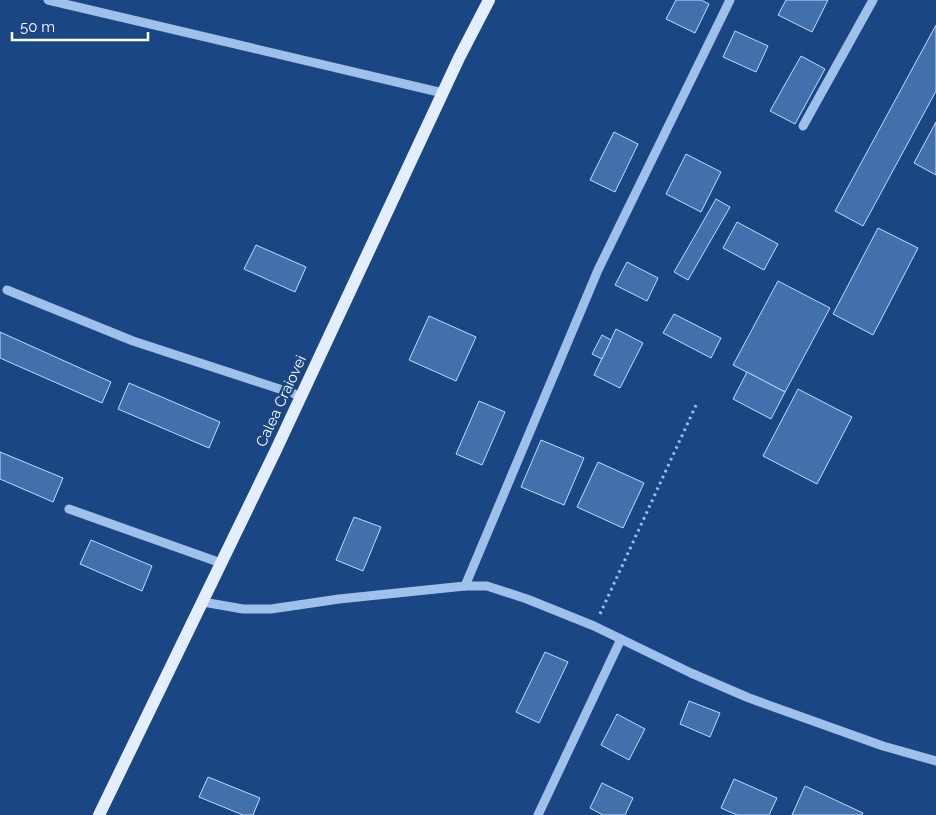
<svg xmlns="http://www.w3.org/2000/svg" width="936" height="815" font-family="Raleway,sans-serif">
	<rect width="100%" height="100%" fill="#1a4684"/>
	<!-- building -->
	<g fill="#4270ad" stroke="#c4dbf8">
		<path d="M676,0H701L709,4L695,33L666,19Z"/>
		<path d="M786,0H828L812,32L778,15Z"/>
		<path d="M936,25V91L863,226L835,211Z"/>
		<path d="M735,31L768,46L756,72L723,57Z"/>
		<path d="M801,56L825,69L795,124L770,111Z"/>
		<path d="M936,122V175L914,163Z"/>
		<path d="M614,132L638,144L615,192L590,180Z"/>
		<path d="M686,154L721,172L701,212L666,194Z"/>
		<path d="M716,199L730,207L688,280L674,272Z"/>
		<path d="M737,222L778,244L764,270L723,248Z"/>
		<path d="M878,228L918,248L873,335L833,314Z"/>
		<path d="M256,245L306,267L295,292L244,269Z"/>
		<path d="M627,262L658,278L647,301L615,285Z"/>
		<path d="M778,281L830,308L785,392L733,365Z"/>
		<path d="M674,314L721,338L711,358L663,333Z"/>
		<path d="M429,316L476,337L456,381L409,360Z"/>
		<path d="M616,329L643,343L620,388L594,375Z"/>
		<path d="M0,332L111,382L102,403L0,358Z"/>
		<path d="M602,335L611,340L602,359L592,354Z"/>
		<path d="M747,372L785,392L771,419L733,399Z"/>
		<path d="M129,383L220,422L209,448L118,409Z"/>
		<path d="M798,389L852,417L817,484L763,456Z"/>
		<path d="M479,401L505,412L482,465L456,454Z"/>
		<path d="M541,440L584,458L564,505L521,487Z"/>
		<path d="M0,452L63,478L53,502L0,479Z"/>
		<path d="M598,462L644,483L623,528L577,507Z"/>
		<path d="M354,517L381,527L363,571L336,560Z"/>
		<path d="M91,540L152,566L142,591L80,564Z"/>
		<path d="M545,652L568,662L539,723L516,712Z"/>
		<path d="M689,701L720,713L710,737L680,724Z"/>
		<path d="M617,714L645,729L629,760L601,745Z"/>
		<path d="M208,777L260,798L253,815H243L199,797Z"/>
		<path d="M734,779L777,798L769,815H737L721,808Z"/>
		<path d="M602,783L633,798L625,815H603L590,808Z"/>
		<path d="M805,786L863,813L862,815H792Z"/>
	</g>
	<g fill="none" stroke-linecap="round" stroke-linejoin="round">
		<!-- path -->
		<path stroke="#9fc0eb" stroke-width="3" stroke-dasharray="2.5 4" stroke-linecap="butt" d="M600,614L697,403"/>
		<!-- minor -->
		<g stroke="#9fc0eb" stroke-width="9">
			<path d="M48,0L443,93"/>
			<path d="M803,126L873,0"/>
			<path d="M7,290L133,341L301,396"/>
			<path d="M69,509L221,563"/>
			<path d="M465,586L598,270L730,0"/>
			<path d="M203,602L243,609H271L339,599L465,586H487L527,599L594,626L691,673L749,698L883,746L936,761"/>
			<path d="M538,815L621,639"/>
		</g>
		<!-- major -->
		<path stroke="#e4eeff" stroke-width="12" d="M99,815L275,452L459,58L489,0"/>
	</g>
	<g text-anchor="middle" stroke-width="5" stroke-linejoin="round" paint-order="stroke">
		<!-- street labels -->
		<g font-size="15" fill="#fff" stroke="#1a4684">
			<text transform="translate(281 401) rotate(-65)" y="5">Calea Craiovei</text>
		</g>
	</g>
	<!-- scale -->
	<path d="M12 32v8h136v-8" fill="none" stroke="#ffffff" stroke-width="2.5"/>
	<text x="20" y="32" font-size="15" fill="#ffffff" stroke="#1a4684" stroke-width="4" paint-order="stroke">50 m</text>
</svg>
